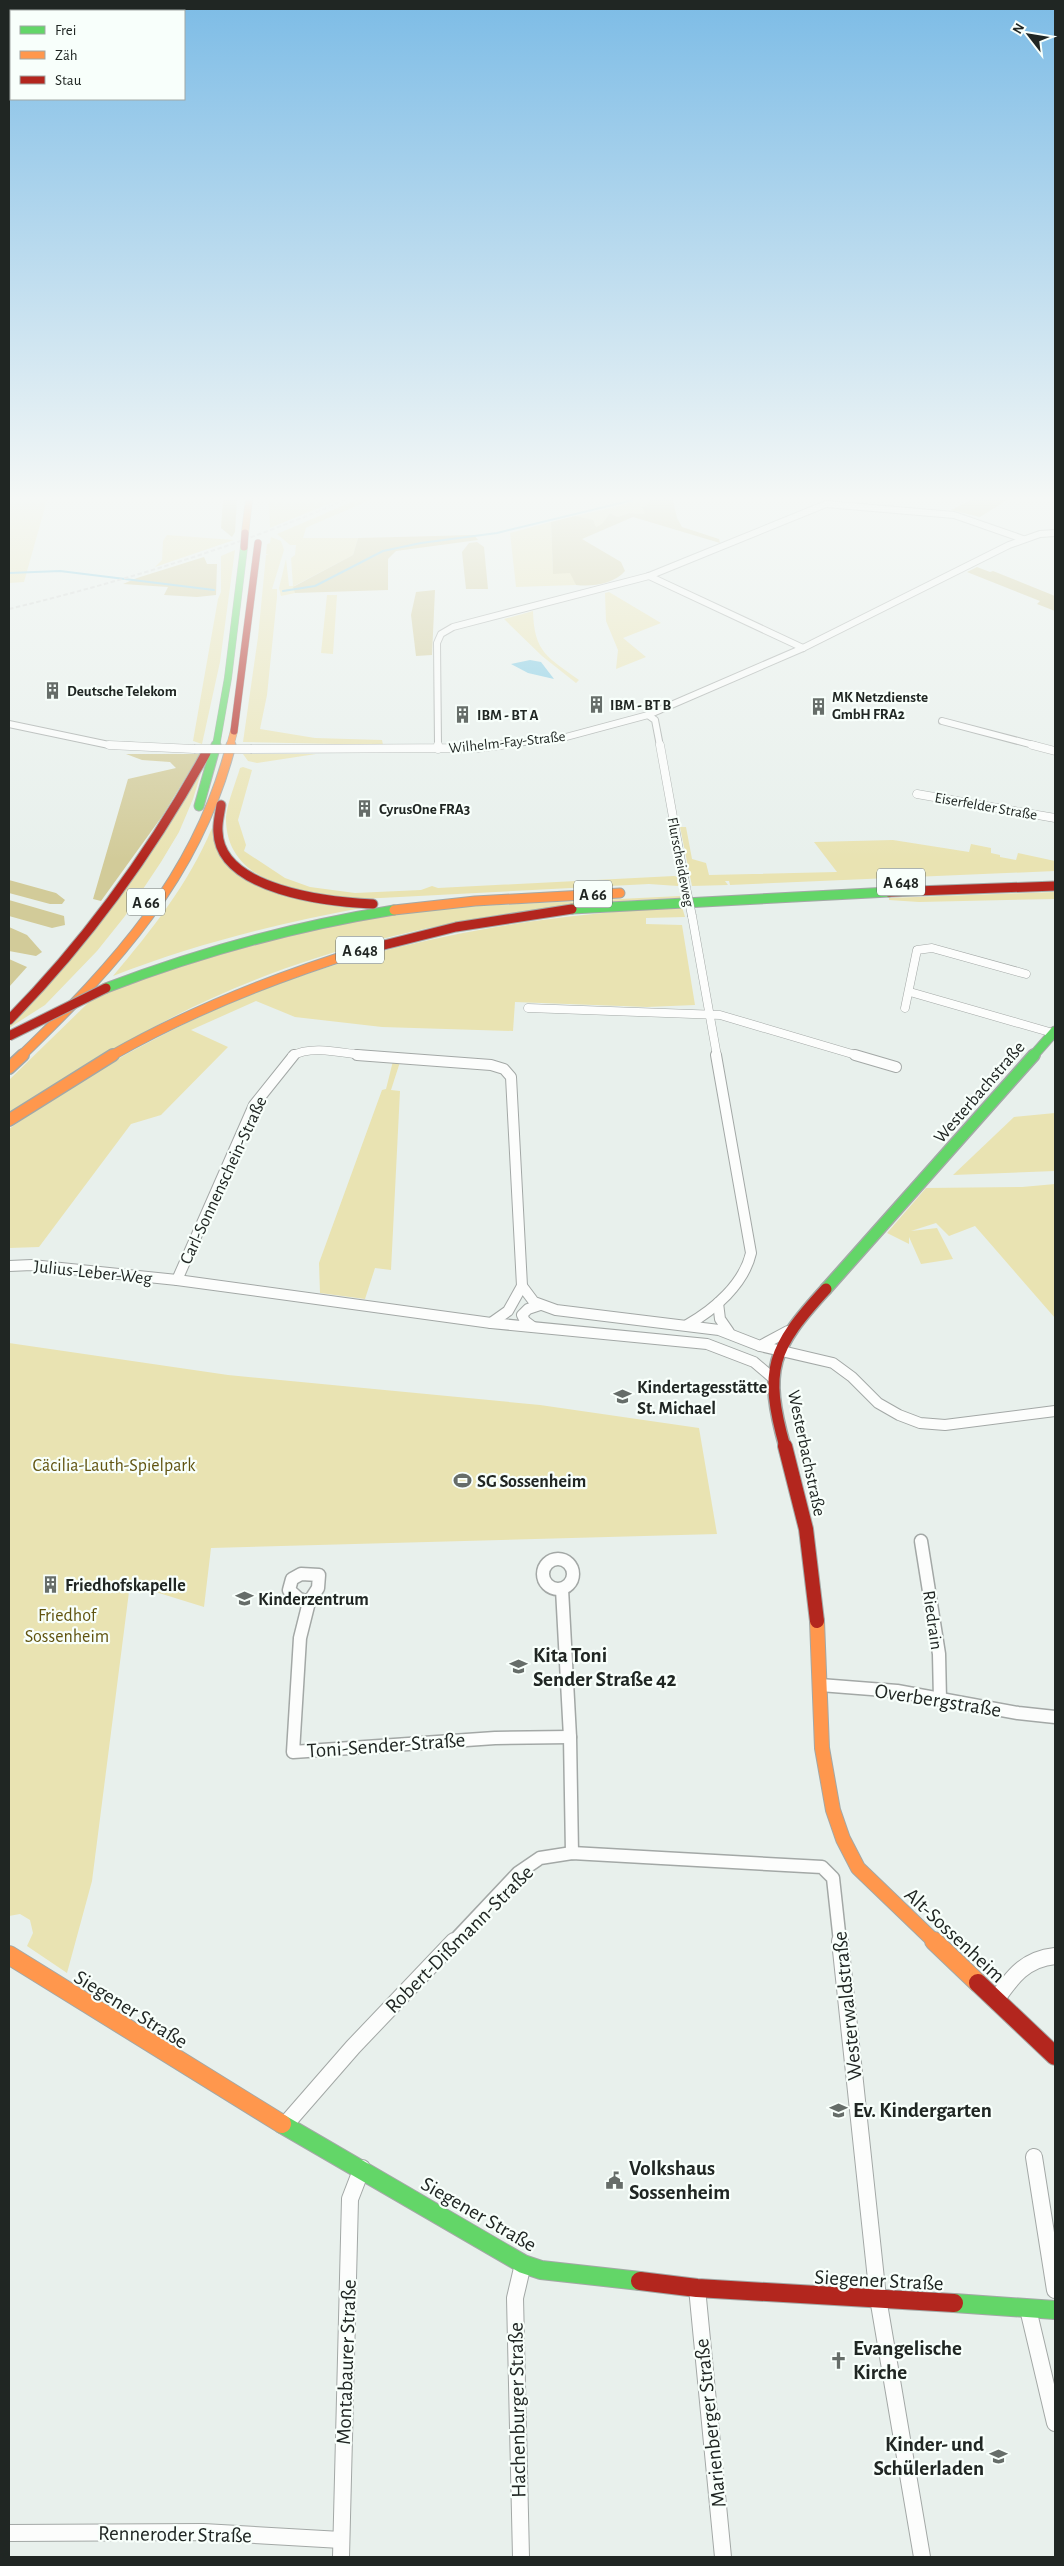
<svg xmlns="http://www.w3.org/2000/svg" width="1064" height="2566" font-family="'Alegreya Sans',sans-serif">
	<rect width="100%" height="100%" fill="#e8f0ec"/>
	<!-- green -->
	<g fill="#e9e3b2">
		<path d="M9,500H47L24,582L9,583Z"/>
		<path d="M269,500H338L270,528Z"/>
		<path d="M356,500H370L312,525L306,528L303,538H358L353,555L294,586L295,593L281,596L279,588L286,559L289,586H293L291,558L295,555L296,545H290L277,534Z"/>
		<path d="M635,500H650L645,514L629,513L617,517L610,513L602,525L596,527L575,516L621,506Z"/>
		<path d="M551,522L553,573H571L576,585L516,587L510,533Z"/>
		<path d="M167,535L234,540L155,567L162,560L163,541Z"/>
		<path d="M271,537L281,541L284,550L272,589H277V597L267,695L260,729L315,738L382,740L383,745L243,742L258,637L266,555L269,554H266L267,544L270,543Z"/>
		<path d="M235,550L220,662L202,744L193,741L218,599L221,592V556Z"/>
		<path d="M609,592L661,623L623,638L646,657L616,669L618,650L606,621L605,593Z"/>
		<path d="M327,595H337L333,654L321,653Z"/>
		<path d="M533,611C534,653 548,657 579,680L576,683L542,656L504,619Z"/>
		<path d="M243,754H316L257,763L248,761Z"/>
		<path d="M243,767L252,770L238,820L246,845L244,851L285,878L310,887L355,893L421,890L432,886L438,888L674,876L679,877L678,886L649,884L361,899C311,895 227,887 226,820C226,806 236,782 240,768Z"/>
		<path d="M201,773L193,799L179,832L161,862L125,916L97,951L45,1005L9,1028V1024L20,1015Z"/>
		<path d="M680,827H686L692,859L706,863L709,875L837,872L814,842L893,840L969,852L971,844L991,848V853L1000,855V857L1016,860L1018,853L1055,861V871L730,885L729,881H725L728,885L692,886Z"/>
		<path d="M212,828L249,881L366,907C279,923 195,944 113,976C151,931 189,883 212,828Z"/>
		<path d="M1055,892V899L919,902L889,900V898Z"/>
		<path d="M680,896L681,898C506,904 325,938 169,1019C144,1032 120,1047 96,1061C67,1078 37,1094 9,1113V1080L89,1002L120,987L229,947L293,931L386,914L458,907Z"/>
		<path d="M682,907L685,917L646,918V924L682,925L695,1005L647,1007L515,1002L513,1031L382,1027L295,1017L256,1001L191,1030L228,1047L161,1115L131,1124L39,1247L9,1248V1129C218,979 427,921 682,907Z"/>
		<path d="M393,1061L400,1062L391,1090L400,1091L391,1270L375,1268L365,1299L320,1293L319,1263L382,1090L386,1089Z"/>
		<path d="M1055,1113V1171L953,1175L1014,1117Z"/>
		<path d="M1055,1184V1318L975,1226L949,1236L936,1223L911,1231L937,1228L953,1259L921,1264L909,1237V1244L887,1233L926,1188L1022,1187Z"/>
		<path d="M9,1343L228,1375L540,1405L699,1428L717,1534L211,1548L204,1607L130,1584L92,1881L67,1973L27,1946L33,1933L30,1920L20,1914L9,1916Z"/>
	</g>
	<!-- forest -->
	<g fill="#d2cb99">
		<path d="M223,500H237L235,532L232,537L221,528Z"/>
		<path d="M650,500H673L677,518L682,527L719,539L720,543L633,517L582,539L621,562L625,571C614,584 592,587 576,585L570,573L553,574L551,522L575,516L593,520L596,527L602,524L610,513L617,517L629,513L645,514L642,507L647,506Z"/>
		<path d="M971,500H1007L980,517L951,510Z"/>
		<path d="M474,535L478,540L396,551L388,559V590L295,593L293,587L353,555L358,538Z"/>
		<path d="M477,542L484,547L488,589H466L462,552L469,543Z"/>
		<path d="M204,557L207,564H217L216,595L197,597L164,595L168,587L123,584L137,578Z"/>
		<path d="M977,567L990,572L993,571L1055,596V611L1037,604L1040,601L967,572Z"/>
		<path d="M435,590L432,655L416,656L411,615L416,592Z"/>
		<path d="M126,754H200L163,815L101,901L93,899L128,779L176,768L170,762L142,760Z"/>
		<path d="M9,880L56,893L65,900L62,904H50L9,893Z"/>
		<path d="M9,900L64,916L65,925L52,928L9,916Z"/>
		<path d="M9,927L27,935L42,952L36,956L9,951Z"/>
		<path d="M9,959L27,967L9,987Z"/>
	</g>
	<!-- water -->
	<path fill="#7dc9e3" d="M530,660L541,662L554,679L528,673L511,664Z"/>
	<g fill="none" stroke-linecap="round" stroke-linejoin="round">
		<!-- stream -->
		<g stroke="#7dc9e3" stroke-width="2">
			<path d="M9,573L60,571L214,590"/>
			<path d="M283,591L315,586L383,551L421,543L497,533L633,500"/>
		</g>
		<defs>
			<g id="street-far4">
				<path d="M649,576L803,648"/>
				<path d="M648,715L655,720L660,746"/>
				<path d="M942,721L1037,746"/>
				<path d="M9,724L109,745L136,746"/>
				<path d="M438,746L437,643L441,634L453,627L649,576L826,504L954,515L1023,539"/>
				<path d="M492,746L566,737L648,715L803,648L1009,545L1040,534L1055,533"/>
			</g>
			<g id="street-far3">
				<path d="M109,745L194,749"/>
				<path d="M438,745V749"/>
				<path d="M660,745L684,878"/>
				<path d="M1032,745L1055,751"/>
				<path d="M252,749L478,748L502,745"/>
				<path d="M917,794L1055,818"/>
				<path d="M692,916L717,1056"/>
				<path d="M910,992L1053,1033"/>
				<path d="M528,1008L720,1015L859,1056"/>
				<path d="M905,1008L917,950L932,948L1026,974"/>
				<path d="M292,1056C312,1044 346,1054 369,1056"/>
			</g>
			<g id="street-far2">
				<path d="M357,1055L491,1065L504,1069L511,1077L522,1286L534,1302L556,1310L719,1330L760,1346L788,1331"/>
				<path d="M855,1055L896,1067"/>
				<path d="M9,1266L32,1265L177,1280L491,1323L707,1344L754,1362L774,1379"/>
				<path d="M177,1280L254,1105L294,1055"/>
				<path d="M718,1303L720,1319L729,1332"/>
				<path d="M491,1323L508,1311L522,1286"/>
				<path d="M687,1325C714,1310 744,1284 751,1253L716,1055"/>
				<path d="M533,1327L525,1321L522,1315L528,1309L540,1305"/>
				<path d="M760,1346L833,1363L852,1377L878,1403L899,1415L920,1423L945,1425L1055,1411"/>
			</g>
			<g id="street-far1">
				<path d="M921,1541L939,1654L940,1700"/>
				<circle cx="558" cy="1574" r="15"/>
				<path d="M301,1574L319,1575L318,1588L309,1602L299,1599L289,1590L292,1579Z"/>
				<path d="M562,1589L570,1737L572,1853"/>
				<path d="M309,1602L300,1638L293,1752L495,1738L570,1737"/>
				<path d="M820,1685L897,1691L1018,1713L1055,1717"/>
				<path d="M453,1942L518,1873L540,1858L572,1853L822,1867L833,1878L840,1942"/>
			</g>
			<g id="street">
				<path d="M840,1941L878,2298L922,2557"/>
				<path d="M996,2000C1012,1977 1025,1959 1055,1956"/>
				<path d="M285,2125L353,2047L454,1941"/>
				<path d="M1034,2157L1055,2290"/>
				<path d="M697,2288L723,2557"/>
				<path d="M1028,2309L1055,2423"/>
				<path d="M9,2533L203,2532L341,2540"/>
				<path d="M341,2557L350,2199L362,2168"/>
				<path d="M521,2557L515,2298L523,2264"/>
			</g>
			<path id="fast-far3" d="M216,746L228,678L244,547"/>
			<g id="fast-far2">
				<path d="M199,806L216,745"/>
				<path d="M572,909L889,892"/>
				<path d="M106,988C200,952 295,926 394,910"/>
				<path d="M1033,1056L1055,1031"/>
			</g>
			<path id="fast-far1" d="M826,1289L1034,1055"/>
			<g id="fast">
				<path d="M282,2124L523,2264L541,2270L640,2281"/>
				<path d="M954,2303L1055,2310"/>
			</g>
			<g id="slow-far4">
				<path d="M245,533L249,500"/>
				<path d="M230,746L234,731"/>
			</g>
			<g id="slow-far3">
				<path d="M394,910L475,901L620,893"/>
				<path d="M21,1056C115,965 198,876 231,745"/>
				<path d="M111,1056C190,1011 273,978 360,951"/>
			</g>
			<g id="slow-far2">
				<path d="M9,1068L23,1055"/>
				<path d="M9,1120L113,1055"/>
			</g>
			<path id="slow-far1" d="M817,1621L822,1748L833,1810L843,1839L858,1868L935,1942"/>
			<g id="slow">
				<path d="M934,1941L978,1983"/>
				<path d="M9,1955L282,2124"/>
			</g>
			<path id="jam-far4" d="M234,731L258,543"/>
			<g id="jam-far3">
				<path d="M221,805C220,814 217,823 218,832C220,891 330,902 373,904"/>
				<path d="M889,892L1055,886"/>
				<path d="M360,951L456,927L572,909"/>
				<path d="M9,1020C86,942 153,849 206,753"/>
			</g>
			<path id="jam-far2" d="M785,1447C763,1369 772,1348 826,1289"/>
			<path id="jam-far1" d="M785,1446L806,1529L817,1621"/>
			<g id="jam">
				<path d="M978,1983L1055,2056"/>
				<path d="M640,2281L697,2288L954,2303"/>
			</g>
		</defs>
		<!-- street-far4 casing -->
		<use href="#street-far4" stroke="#a3a8a6" stroke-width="8"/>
		<!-- street-far3 casing -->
		<use href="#street-far3" stroke="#a3a8a6" stroke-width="9"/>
		<!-- street-far2 casing -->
		<use href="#street-far2" stroke="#a3a8a6" stroke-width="12"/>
		<!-- street-far1 casing -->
		<use href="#street-far1" stroke="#a3a8a6" stroke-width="15"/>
		<!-- street casing -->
		<use href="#street" stroke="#a3a8a6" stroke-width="18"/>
		<!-- fast-far3 casing -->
		<use href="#fast-far3" stroke="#a3a8a6" stroke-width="8"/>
		<!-- fast-far2 casing -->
		<use href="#fast-far2" stroke="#a3a8a6" stroke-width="11"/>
		<!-- fast-far1 casing -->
		<use href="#fast-far1" stroke="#a3a8a6" stroke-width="14"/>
		<!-- fast casing -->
		<use href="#fast" stroke="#a3a8a6" stroke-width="20"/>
		<!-- slow-far4 casing -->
		<use href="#slow-far4" stroke="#a3a8a6" stroke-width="8"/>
		<!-- slow-far3 casing -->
		<use href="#slow-far3" stroke="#a3a8a6" stroke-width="11"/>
		<!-- slow-far2 casing -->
		<use href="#slow-far2" stroke="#a3a8a6" stroke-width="14"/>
		<!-- slow-far1 casing -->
		<use href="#slow-far1" stroke="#a3a8a6" stroke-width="16"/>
		<!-- slow casing -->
		<use href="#slow" stroke="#a3a8a6" stroke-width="20"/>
		<!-- jam-far4 casing -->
		<use href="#jam-far4" stroke="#a3a8a6" stroke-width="8"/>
		<!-- jam-far3 casing -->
		<use href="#jam-far3" stroke="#a3a8a6" stroke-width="11"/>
		<!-- jam-far2 casing -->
		<use href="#jam-far2" stroke="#a3a8a6" stroke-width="14"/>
		<!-- jam-far1 casing -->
		<use href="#jam-far1" stroke="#a3a8a6" stroke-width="16"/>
		<!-- jam casing -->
		<use href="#jam" stroke="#a3a8a6" stroke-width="20"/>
		<!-- street-far4 -->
		<use href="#street-far4" stroke="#fcfdfc" stroke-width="6"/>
		<!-- street-far3 -->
		<use href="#street-far3" stroke="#fcfdfc" stroke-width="8"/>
		<!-- street-far2 -->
		<use href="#street-far2" stroke="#fcfdfc" stroke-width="10"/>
		<!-- street-far1 -->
		<use href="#street-far1" stroke="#fcfdfc" stroke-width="12"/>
		<!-- street -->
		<use href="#street" stroke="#fcfdfc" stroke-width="16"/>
		<!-- fast-far3 -->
		<use href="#fast-far3" stroke="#63d668" stroke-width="7"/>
		<!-- fast-far2 -->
		<use href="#fast-far2" stroke="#63d668" stroke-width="9"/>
		<!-- fast-far1 -->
		<use href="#fast-far1" stroke="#63d668" stroke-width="11"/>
		<!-- fast -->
		<use href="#fast" stroke="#63d668" stroke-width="18"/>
		<!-- slow-far4 -->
		<use href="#slow-far4" stroke="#ff974d" stroke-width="7"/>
		<!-- slow-far3 -->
		<use href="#slow-far3" stroke="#ff974d" stroke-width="9"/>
		<!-- slow-far2 -->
		<use href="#slow-far2" stroke="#ff974d" stroke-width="11"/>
		<!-- slow-far1 -->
		<use href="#slow-far1" stroke="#ff974d" stroke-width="14"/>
		<!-- slow -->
		<use href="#slow" stroke="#ff974d" stroke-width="18"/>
		<!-- jam-far4 -->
		<use href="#jam-far4" stroke="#b3261e" stroke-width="7"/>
		<!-- jam-far3 -->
		<use href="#jam-far3" stroke="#b3261e" stroke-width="9"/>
		<!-- jam-far2 -->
		<use href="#jam-far2" stroke="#b3261e" stroke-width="11"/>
		<!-- jam-far1 -->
		<use href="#jam-far1" stroke="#b3261e" stroke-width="14"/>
		<!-- jam -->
		<use href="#jam" stroke="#b3261e" stroke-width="18"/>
		<!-- rail -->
		<path stroke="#d1d4d2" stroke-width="2" stroke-dasharray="4.5 2.5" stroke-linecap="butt" d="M9,609C124,581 236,547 345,500"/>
		<defs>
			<g id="street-bridge">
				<path d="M194,749H252"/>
				<path d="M684,878L692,916"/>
			</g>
			<path id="jam-bridge-far1" d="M244,547L245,533"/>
			<path id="jam-bridge" d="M9,1036L106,988"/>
		</defs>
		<!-- street-bridge casing -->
		<use href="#street-bridge" stroke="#a3a8a6" stroke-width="9" stroke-linecap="butt"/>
		<!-- jam-bridge-far1 casing -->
		<use href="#jam-bridge-far1" stroke="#a3a8a6" stroke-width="8" stroke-linecap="butt"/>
		<!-- jam-bridge casing -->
		<use href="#jam-bridge" stroke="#a3a8a6" stroke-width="11" stroke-linecap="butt"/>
		<!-- street-bridge -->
		<use href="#street-bridge" stroke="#fcfdfc" stroke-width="8"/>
		<!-- jam-bridge-far1 -->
		<use href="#jam-bridge-far1" stroke="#b3261e" stroke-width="7"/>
		<!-- jam-bridge -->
		<use href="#jam-bridge" stroke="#b3261e" stroke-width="9"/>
	</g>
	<!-- sky -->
	<linearGradient id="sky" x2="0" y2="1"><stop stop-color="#7dbce6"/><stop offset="0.58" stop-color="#f5f8f6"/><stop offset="1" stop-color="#f5f8f6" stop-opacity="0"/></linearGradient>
	<rect width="1064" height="860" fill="url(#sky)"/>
	<!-- icons -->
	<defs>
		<symbol id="building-bare" viewBox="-9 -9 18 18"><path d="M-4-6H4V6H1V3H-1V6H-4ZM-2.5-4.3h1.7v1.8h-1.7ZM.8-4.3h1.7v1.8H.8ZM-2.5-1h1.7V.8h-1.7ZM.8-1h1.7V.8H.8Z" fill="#666d69" stroke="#f8fffb" stroke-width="2.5" paint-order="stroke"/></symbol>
		<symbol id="school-bare" viewBox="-9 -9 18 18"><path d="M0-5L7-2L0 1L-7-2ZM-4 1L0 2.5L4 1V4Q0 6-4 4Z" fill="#666d69" stroke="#f8fffb" stroke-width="2.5" paint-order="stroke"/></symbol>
		<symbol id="stadium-bare" viewBox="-9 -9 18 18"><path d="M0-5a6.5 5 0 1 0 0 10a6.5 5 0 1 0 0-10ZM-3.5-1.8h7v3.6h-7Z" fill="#666d69" stroke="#f8fffb" stroke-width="2.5" paint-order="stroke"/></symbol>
		<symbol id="civic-bare" viewBox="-9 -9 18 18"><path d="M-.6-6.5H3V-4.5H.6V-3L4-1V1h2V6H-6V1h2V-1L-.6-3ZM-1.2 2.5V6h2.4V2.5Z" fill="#666d69" stroke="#f8fffb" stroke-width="2.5" paint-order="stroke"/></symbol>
		<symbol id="church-bare" viewBox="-9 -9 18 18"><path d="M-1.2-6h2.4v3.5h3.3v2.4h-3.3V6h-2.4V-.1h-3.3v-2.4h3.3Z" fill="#666d69" stroke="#f8fffb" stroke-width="2.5" paint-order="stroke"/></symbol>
	</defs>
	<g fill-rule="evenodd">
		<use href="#building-bare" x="40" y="678" width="25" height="25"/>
		<use href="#building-bare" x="584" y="692" width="25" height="25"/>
		<use href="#building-bare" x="806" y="694" width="25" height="25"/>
		<use href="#building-bare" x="450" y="702" width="25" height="25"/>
		<use href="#building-bare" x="352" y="796" width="25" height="25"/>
		<use href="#school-bare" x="610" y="1384" width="25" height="25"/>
		<use href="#stadium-bare" x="450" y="1468" width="25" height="25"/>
		<use href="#building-bare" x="38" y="1572" width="25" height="25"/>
		<use href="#school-bare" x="232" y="1586" width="25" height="25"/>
		<use href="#school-bare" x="506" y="1654" width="25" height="25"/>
		<use href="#school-bare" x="826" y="2098" width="25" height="25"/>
		<use href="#civic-bare" x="602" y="2168" width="25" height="25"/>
		<use href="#church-bare" x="826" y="2348" width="25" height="25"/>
		<use href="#school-bare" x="986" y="2444" width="25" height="25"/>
	</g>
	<g text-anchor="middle" stroke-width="4.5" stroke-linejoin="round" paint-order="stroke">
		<!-- far-poi labels -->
		<g font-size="15" font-weight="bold" fill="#202623" stroke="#f8fffb" text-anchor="start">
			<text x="67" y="696">Deutsche Telekom</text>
			<text x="832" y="702">MK Netzdienste<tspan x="832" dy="17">GmbH FRA2</tspan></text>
			<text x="610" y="710">IBM - BT B</text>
			<text x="477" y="720">IBM - BT A</text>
			<text x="379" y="814">CyrusOne FRA3</text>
		</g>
		<!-- far-street labels -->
		<g font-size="15" fill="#202623" stroke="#f8fffb">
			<text transform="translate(507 742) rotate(-6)" y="5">Wilhelm-Fay-Straße</text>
			<text transform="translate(986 806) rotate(10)" y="5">Eiserfelder Straße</text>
			<text transform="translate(681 862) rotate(79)" y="5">Flurscheideweg</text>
		</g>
		<!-- shield labels -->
		<g fill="#f8fffb" stroke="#616764" stroke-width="1">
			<rect x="877" y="868.5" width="48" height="27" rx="4"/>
			<rect x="574" y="880.5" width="38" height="27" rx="4"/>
			<rect x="127" y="888.5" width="38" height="27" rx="4"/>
			<rect x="336" y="936.5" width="48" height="27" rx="4"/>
		</g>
		<g font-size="16" font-weight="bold" fill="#202623">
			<text x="901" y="888">A 648</text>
			<text x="593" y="900">A 66</text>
			<text x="146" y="908">A 66</text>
			<text x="360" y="956">A 648</text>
		</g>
		<!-- street labels -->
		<g font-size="18" fill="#202623" stroke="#f8fffb">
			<text transform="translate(979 1092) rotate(-49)" y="6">Westerbachstraße</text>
			<text transform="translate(223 1180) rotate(-65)" y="6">Carl-Sonnenschein-Straße</text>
			<text transform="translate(93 1272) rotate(6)" y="6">Julius-Leber-Weg</text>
			<text transform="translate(807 1453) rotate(78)" y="6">Westerbachstraße</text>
			<text transform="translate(933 1620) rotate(82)" y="6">Riedrain</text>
		</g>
		<!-- poi labels -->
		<g font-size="18" font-weight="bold" fill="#202623" stroke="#f8fffb" text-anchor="start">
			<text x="637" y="1393">Kindertagesstätte<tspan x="637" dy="21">St. Michael</tspan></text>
			<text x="477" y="1487">SG Sossenheim</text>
			<text x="65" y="1591">Friedhofskapelle</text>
			<text x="258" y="1605">Kinderzentrum</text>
		</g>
		<!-- park labels -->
		<g font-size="18" fill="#615410" stroke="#f8fffb">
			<text x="114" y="1471">Cäcilia-Lauth-Spielpark</text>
			<text x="67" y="1621">Friedhof<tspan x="67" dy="21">Sossenheim</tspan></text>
		</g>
		<!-- near-poi labels -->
		<g font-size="21" font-weight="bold" fill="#202623" stroke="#f8fffb" text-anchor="start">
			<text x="533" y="1662">Kita Toni<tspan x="533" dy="24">Sender Straße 42</tspan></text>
			<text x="853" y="2117">Ev. Kindergarten</text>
			<text x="629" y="2175">Volkshaus<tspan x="629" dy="24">Sossenheim</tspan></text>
			<text x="853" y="2355">Evangelische<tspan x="853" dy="24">Kirche</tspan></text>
			<text x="984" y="2451" text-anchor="end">Kinder- und<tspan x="984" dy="24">Schülerladen</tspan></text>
		</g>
		<!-- near-street labels -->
		<g font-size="21" fill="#202623" stroke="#f8fffb">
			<text transform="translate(938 1700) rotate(9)" y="7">Overbergstraße</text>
			<text transform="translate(386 1745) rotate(-4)" y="7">Toni-Sender-Straße</text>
			<text transform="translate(955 1935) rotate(43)" y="7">Alt-Sossenheim</text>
			<text transform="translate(459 1939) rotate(-45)" y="7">Robert-Dißmann-Straße</text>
			<text transform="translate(847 2006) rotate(-96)" y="7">Westerwaldstraße</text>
			<text transform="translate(131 2009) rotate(32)" y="7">Siegener Straße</text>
			<text transform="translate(479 2214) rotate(30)" y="7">Siegener Straße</text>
			<text transform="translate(879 2280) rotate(3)" y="7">Siegener Straße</text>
			<text transform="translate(346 2362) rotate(-88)" y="7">Montabaurer Straße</text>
			<text transform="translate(517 2410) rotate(-91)" y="7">Hachenburger Straße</text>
			<text transform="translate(710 2423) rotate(-96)" y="7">Marienberger Straße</text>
			<text transform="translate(175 2534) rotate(1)" y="7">Renneroder Straße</text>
		</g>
	</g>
	<!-- border -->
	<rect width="1064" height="2566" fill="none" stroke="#202623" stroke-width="20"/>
	<!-- legend -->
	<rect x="10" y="10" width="175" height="90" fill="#f8fffb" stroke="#a2a8a5"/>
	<rect x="20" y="26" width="25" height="8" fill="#63d668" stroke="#a2a8a5"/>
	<text x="55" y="35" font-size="15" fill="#202623">Frei</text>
	<rect x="20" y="51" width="25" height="8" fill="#ff974d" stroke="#a2a8a5"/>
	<text x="55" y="60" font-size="15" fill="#202623">Zäh</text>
	<rect x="20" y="76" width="25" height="8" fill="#b3261e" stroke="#a2a8a5"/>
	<text x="55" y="85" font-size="15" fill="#202623">Stau</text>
	<!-- north arrow -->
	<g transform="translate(1029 35) rotate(301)" stroke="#f8fffb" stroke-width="4" paint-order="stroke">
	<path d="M0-4L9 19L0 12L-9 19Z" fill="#202623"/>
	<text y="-8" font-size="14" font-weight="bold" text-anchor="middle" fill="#202623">N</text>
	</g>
</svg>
